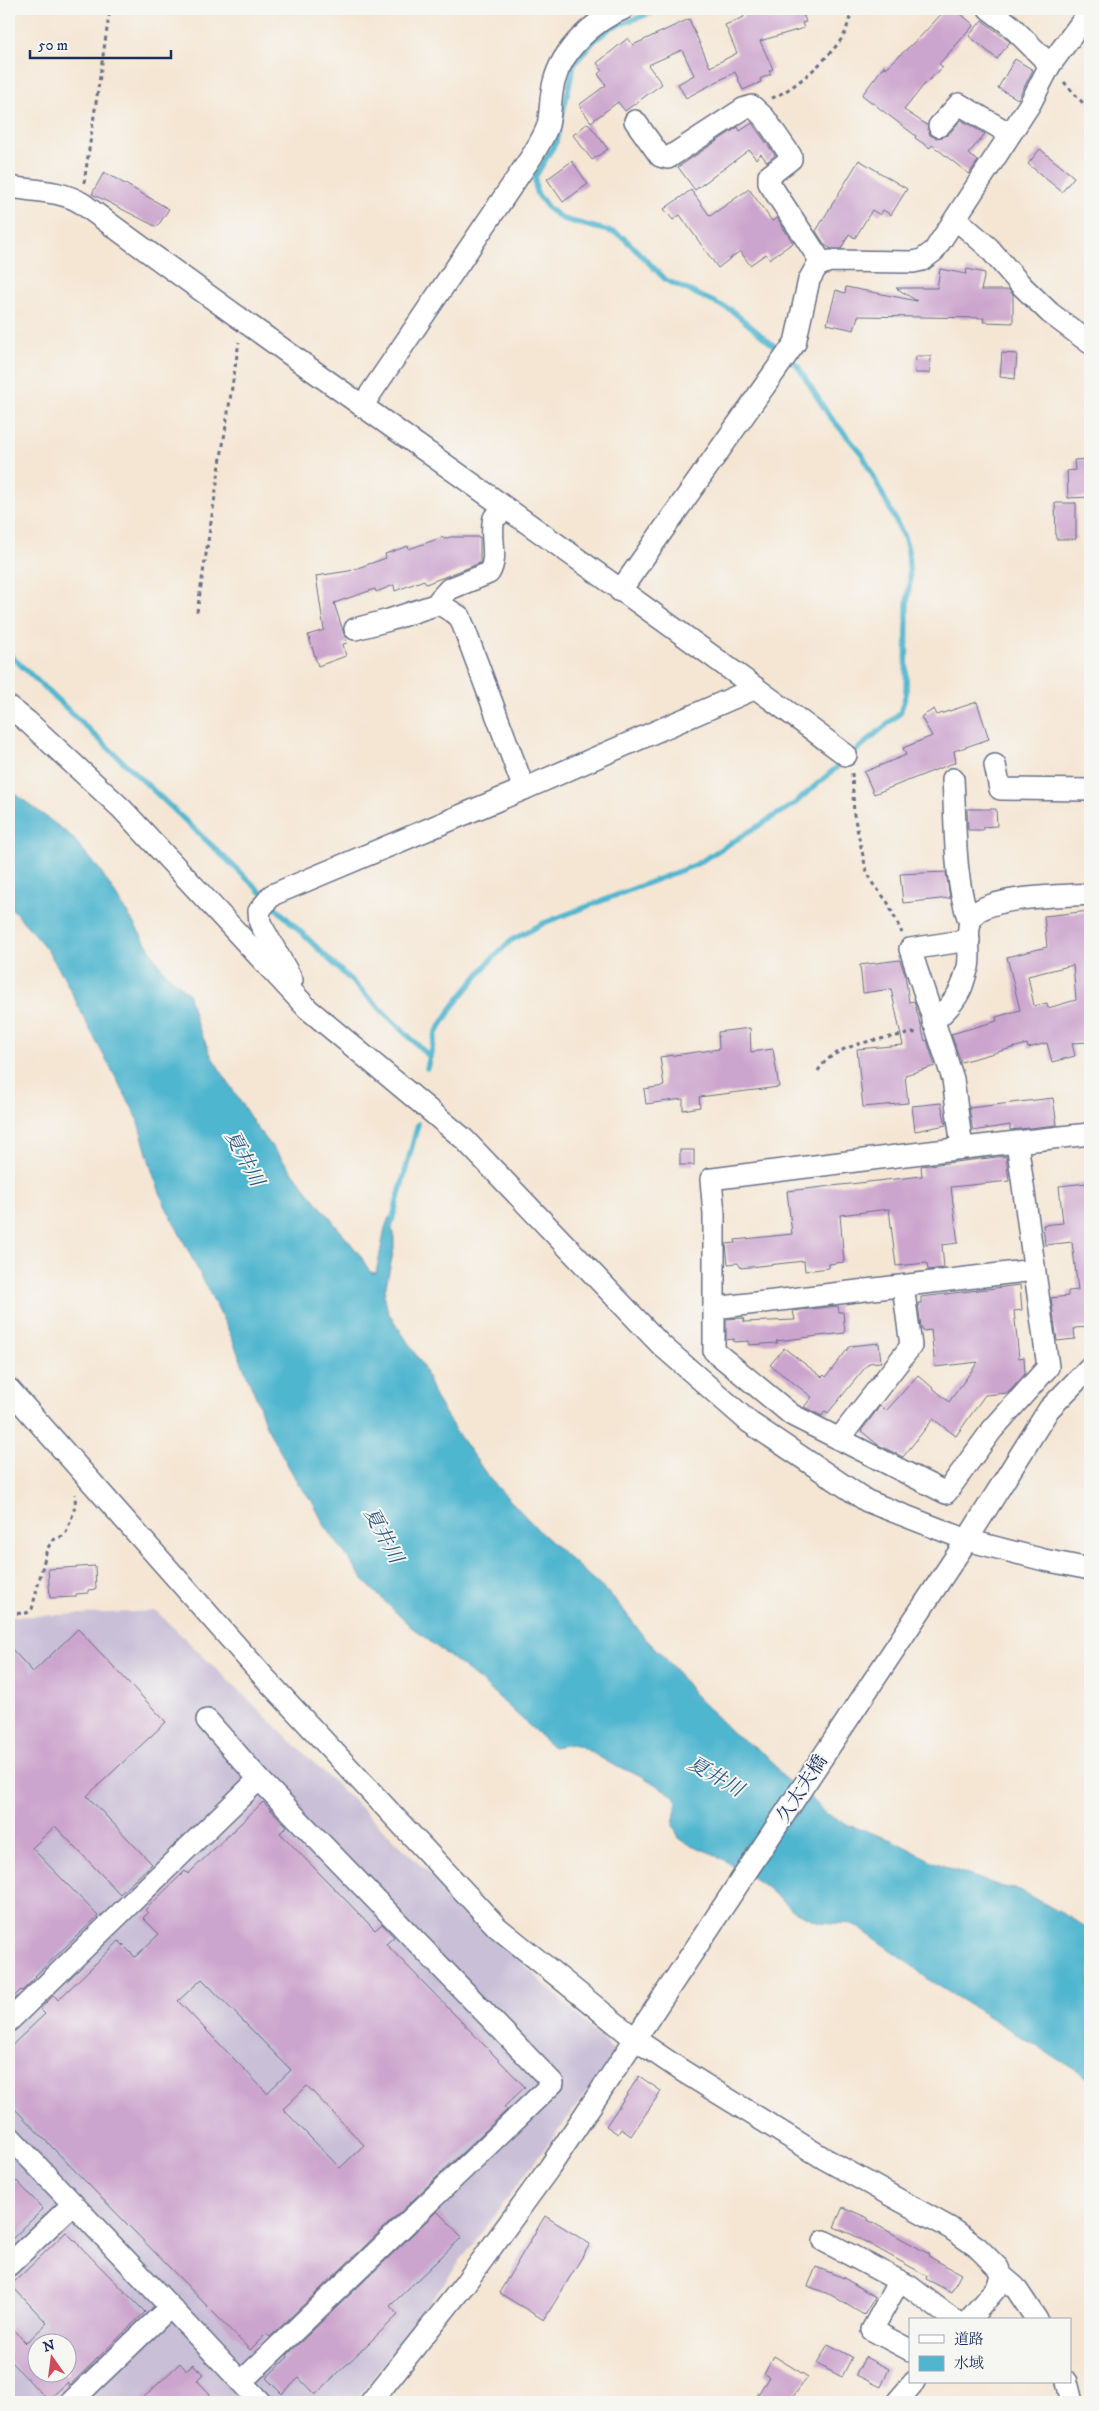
<svg xmlns="http://www.w3.org/2000/svg" width="1099" height="2411" font-family="'IM FELL DW Pica','Noto Serif JP',serif">
	<rect width="100%" height="100%" fill="#f6f6f2"/>
	<filter id="ink" filterUnits="userSpaceOnUse"><feTurbulence type="fractalNoise" baseFrequency=".02" numOctaves="2"/><feDisplacementMap in="SourceGraphic" scale="10" xChannelSelector="R" yChannelSelector="G"/><feConvolveMatrix kernelMatrix="1 2 1 2 8 2 1 2 1" color-interpolation-filters="sRGB"/></filter>
	<filter id="wash" filterUnits="userSpaceOnUse"><feTurbulence type="fractalNoise" baseFrequency=".0096" numOctaves="4" result="noise"/><feDisplacementMap in="SourceGraphic" scale="20" xChannelSelector="R" yChannelSelector="G"/><feGaussianBlur stdDeviation="1.12" result="paint"/><feColorMatrix in="noise" values="0 0 0 0 0 0 0 0 0 0 0 0 0 0 0 0 0 1.4 0 .05"/><feComposite in="paint" operator="in"/></filter>
	<g filter="url(#wash)">
		<rect width="100%" height="100%" fill="#f5e6d4"/>
		<!-- industrial -->
		<path fill="#c9bfd7" fill-rule="evenodd" d="M156,1611L616,2053L355,2402H9V1617ZM38,2344H68V2374H38Z"/>
		<!-- water -->
		<path fill="#50b6cf" stroke="#367296" d="M9,789L70,835L100,870L163,970L188,993L196,1022L212,1057L257,1128L360,1255L370,1272L376,1273L385,1228L389,1217L394,1237V1249L384,1295L388,1312L422,1364L435,1397L455,1430L490,1479L542,1534L616,1600L644,1637L670,1663L693,1693L734,1734L767,1756L784,1778L813,1800L826,1814L851,1826L892,1840L932,1861L954,1870L1003,1887L1020,1890L1090,1929V2079L929,1980L905,1960L853,1924L819,1922L794,1911L765,1886L716,1855L686,1843L679,1838L673,1825L677,1802L674,1796L642,1776L615,1766L580,1746L572,1744L553,1747L548,1743L482,1682L410,1626L366,1583L325,1526L312,1501L299,1485L266,1426L258,1402L228,1329L164,1203L153,1174L136,1115L89,1028L64,977L46,948L9,905Z"/>
		<g fill="none" stroke-linecap="round" stroke-linejoin="round">
			<!-- stream -->
			<g stroke="#50b6cf" stroke-width="5.5">
				<path d="M9,654L261,892"/>
				<path d="M272,904L430,1057"/>
				<path d="M427,1068L436,1033L453,1006L489,962L510,941L544,923L695,865L794,804L900,713L906,694L907,605L910,581L908,550L904,537L862,454L828,414L797,365L731,310L666,280L625,239L616,233L563,219L549,209L536,192L535,177L556,142L574,64L595,40L610,28L662,9"/>
				<path d="M390,1228L418,1124"/>
			</g>
		</g>
		<g id="blocks">
			<!-- building -->
			<g fill="#cca5ce" fill-rule="evenodd">
				<path d="M755,9H801L806,22L802,23L804,28L760,41L773,69L769,71L771,74L760,79L761,82L743,90L735,72L686,98L678,84L694,75L682,50L648,65L662,84L625,111L618,102L591,122L579,105L606,85L598,74L602,70L597,63L628,38L633,45L689,19L710,67L737,53L725,25L744,17L743,13Z"/>
				<path d="M946,9H955L974,25L939,64L943,67L923,86L904,110L927,125L930,135L936,138L948,135L961,120L985,134L968,154L978,161L969,174L932,145L930,148L915,138L916,136L862,95L884,66L886,68L921,36Z"/>
				<path d="M982,20L1010,42L997,59L969,36Z"/>
				<path d="M1015,59L1033,70L1018,99L998,88Z"/>
				<path d="M588,123L608,149L592,160L573,135Z"/>
				<path d="M752,123L775,155L767,162L761,154L756,159L749,150L695,190L678,167L738,127L740,131Z"/>
				<path d="M1040,149L1074,177L1062,192L1028,164Z"/>
				<path d="M859,160L907,189L891,215L883,210L880,215L872,210L855,238L849,234L841,249H831L825,245L816,231Z"/>
				<path d="M572,161L588,184L563,202L547,179Z"/>
				<path d="M104,172L169,209L157,227L92,194Z"/>
				<path d="M749,189L772,221L777,218L793,243L769,259L766,254L750,265L740,251L718,268L680,215L673,220L664,209L691,190L710,216Z"/>
				<path d="M940,269L966,274L967,269L985,273L981,290H1009L1013,295V323L983,322L984,318L858,316L854,330L827,324L836,290L845,293L846,287L917,301L896,288H937Z"/>
				<path d="M1002,353L1017,354L1015,379L1000,377Z"/>
				<path d="M916,356H931L930,373H915Z"/>
				<path d="M1090,459V497L1068,498L1067,471L1075,470L1074,460Z"/>
				<path d="M1055,503H1076V539H1056Z"/>
				<path d="M443,537L444,539L450,537H480V563L426,584L424,580L395,591L394,585L376,592L375,589L334,603L347,643L343,644L346,656L318,666L308,635L324,630L316,576L349,571L386,558L385,554L408,546L409,549Z"/>
				<path d="M977,702L989,739L954,751L956,762L874,794L864,772L906,755L903,748L932,736L921,717L934,709L937,715Z"/>
				<path d="M967,809H996L997,826L983,827V830H968Z"/>
				<path d="M946,872L950,898L903,903L900,874Z"/>
				<path d="M1090,911V1042L1072,1043L1075,1056L1052,1062L1047,1043L1028,1048L1027,1044L961,1062L951,1034L997,1021L996,1017L1020,1010L1007,957L1047,947L1044,916ZM1073,965L1076,1000L1048,1008L1047,1003L1034,1006L1028,976Z"/>
				<path d="M900,960L905,974L909,1002L914,1001L925,1041L927,1040L935,1066L905,1075L908,1103L863,1107L857,1049L903,1045L891,989L863,993L860,965Z"/>
				<path d="M750,1028L751,1052L773,1049L779,1087L699,1097L700,1107L683,1110V1099L646,1104L644,1089L664,1086L660,1057L719,1049L718,1032Z"/>
				<path d="M1053,1098L1057,1125L1010,1130V1125L973,1131L969,1108Z"/>
				<path d="M941,1103L946,1125L915,1131L912,1106Z"/>
				<rect x="680" y="1150" width="14" height="15"/>
				<path d="M1006,1156L1009,1181L951,1187L958,1243L942,1245L944,1268L928,1270L927,1263L896,1266L889,1209L840,1215L844,1262L829,1264V1268L805,1271L804,1261L741,1268L738,1263L728,1264L726,1244L736,1243L735,1240L792,1234L787,1191L922,1176L921,1166Z"/>
				<path d="M1087,1183L1090,1216V1327L1074,1328L1075,1339L1057,1341L1051,1298L1068,1296V1291L1078,1290L1072,1242L1045,1245L1043,1225L1063,1223L1059,1186Z"/>
				<path d="M1020,1285L1022,1310L1014,1311L1019,1358L1024,1357L1025,1374L1008,1393L985,1395L956,1436L933,1419L903,1457L877,1444L861,1431L880,1406L886,1411L918,1375L949,1402L978,1362L935,1367L931,1330L923,1331L921,1327L918,1303H921V1297Z"/>
				<path d="M838,1306L839,1312H843L845,1333L776,1341L778,1343L749,1345V1341L734,1342V1339L726,1340V1319L743,1318L744,1322L795,1320L793,1311Z"/>
				<path d="M879,1343L881,1362L869,1363L828,1413L825,1411L822,1416L804,1407L812,1397L770,1365L784,1348L822,1377L824,1375L826,1377L850,1346Z"/>
				<path d="M95,1566L96,1589L88,1590V1593L76,1594V1597L50,1598L48,1569Z"/>
				<path d="M78,1629L166,1722L87,1796L152,1864L120,1894L55,1826L32,1848L98,1916L35,1976L36,1977L22,1991L21,1990L9,2001V1646L33,1672Z"/>
				<path d="M263,1802L287,1826L280,1833L375,1930L382,1924L394,1937L386,1944L525,2087L504,2107L507,2110L270,2337L266,2334L250,2350L9,2103V2048L45,2014L40,2009L54,1995L58,2000L119,1941L135,1957L159,1934L143,1918L148,1913L145,1910L185,1871L188,1874ZM202,1979L291,2070L267,2093L178,2001ZM307,2086L364,2145L340,2168L283,2109Z"/>
				<path d="M639,2076L661,2091L631,2136L621,2129L618,2134L606,2126Z"/>
				<path d="M17,2181L43,2209L9,2242V2189Z"/>
				<path d="M843,2207L868,2218V2220L929,2254L928,2256L961,2274L951,2292L926,2279L927,2276L853,2235L834,2227Z"/>
				<path d="M437,2211L462,2237L390,2306L398,2315L315,2395L299,2378L282,2394L266,2378L288,2357L287,2355Z"/>
				<path d="M545,2216L590,2244L544,2320L499,2293Z"/>
				<path d="M66,2232L145,2312L68,2387V2382L48,2400L9,2360V2325L26,2343L47,2323L11,2285ZM38,2344H68V2374H38Z"/>
				<path d="M816,2267L844,2278L875,2297L864,2315L831,2295L808,2286Z"/>
				<path d="M828,2344L852,2357L842,2377L817,2364Z"/>
				<path d="M774,2356L808,2377L789,2402H753L769,2377L764,2374Z"/>
				<path d="M865,2357L889,2369L881,2387L856,2375Z"/>
				<path d="M180,2363L186,2370L193,2364L203,2374L197,2380L210,2394L202,2402H139Z"/>
			</g>
		</g>
	</g>
	<g filter="url(#ink)">
		<use href="#blocks" fill-opacity="0" stroke="#676f87" stroke-width="1"/>
		<g fill="none" stroke-linecap="round" stroke-linejoin="round">
			<defs>
				<g id="minor">
					<path d="M989,9L1010,25L1050,65"/>
					<path d="M635,121L660,156L668,158L743,109L752,106L764,117L791,156V159L769,176V183L822,263"/>
					<path d="M939,126L959,104L1010,134"/>
					<path d="M9,187C33,191 62,190 83,204C335,391 595,566 846,755"/>
					<path d="M956,219L988,247L1022,286L1050,313L1090,343"/>
					<path d="M362,406L532,156C538,146 545,135 548,125C551,111 550,96 554,82C562,50 593,21 623,9"/>
					<path d="M506,510L494,518C489,536 499,557 489,573L449,589L439,600L446,608L460,617L524,789"/>
					<path d="M620,591L795,343L809,280L817,266L830,261L913,262L922,260L934,251L1030,104L1050,65L1090,11"/>
					<path d="M355,629L389,620L441,603"/>
					<path d="M9,707L28,722L122,809L308,1009L464,1139L661,1345L749,1422L867,1501L967,1540L1044,1560L1090,1569"/>
					<path d="M995,765L1000,789L1090,790"/>
					<path d="M953,779C956,826 953,879 970,923"/>
					<path d="M292,980L260,923L259,911L272,895L524,789L756,688"/>
					<path d="M933,1022C945,1011 956,1001 962,986C964,980 966,973 968,967C972,950 961,920 980,910C1004,896 1061,896 1090,894"/>
					<path d="M1017,1142L1048,1367L992,1430L946,1493L792,1415L714,1351V1214L711,1179C838,1163 964,1147 1090,1134"/>
					<path d="M962,1148L953,1079L910,949L969,940"/>
					<path d="M714,1308L1034,1270"/>
					<path d="M9,1389L264,1677L497,1927L635,2039L681,2070L825,2159L950,2228L977,2247L998,2268L1001,2275L998,2286L969,2320"/>
					<path d="M839,1439L911,1346L903,1286"/>
					<path d="M207,1720L259,1779L553,2083L241,2382"/>
					<path d="M9,2021L259,1779"/>
					<path d="M9,2136L260,2402"/>
					<path d="M824,2241L909,2286L954,2320"/>
					<path d="M9,2265L73,2204"/>
					<path d="M1001,2275L1015,2287L1037,2320"/>
					<path d="M899,2281L872,2330L910,2350"/>
					<path d="M1067,2382L1072,2402"/>
					<path d="M71,2402L170,2307"/>
					<path d="M371,2402L464,2285L550,2167L967,1540L1049,1409L1090,1367"/>
					<path d="M897,2402L914,2382"/>
				</g>
			</defs>
			<!-- minor casing -->
			<use href="#minor" stroke="#676f87" stroke-width="24"/>
			<!-- path -->
			<g stroke="#676f87" stroke-width="3" stroke-dasharray="4 4" stroke-linecap="butt">
				<path d="M1064,82L1090,111"/>
				<path d="M772,98C794,90 834,54 845,33C849,24 848,15 857,9"/>
				<path d="M84,183L110,9"/>
				<path d="M197,612L239,342"/>
				<path d="M852,773L854,815L866,869L873,884L887,901L902,933"/>
				<path d="M818,1071C835,1041 887,1039 918,1032"/>
				<path d="M9,1614L27,1613L32,1609L47,1549L53,1540L65,1535C70,1521 77,1509 75,1494"/>
			</g>
			<!-- minor -->
			<use href="#minor" stroke="#fff" stroke-width="21"/>
		</g>
	</g>
	<g text-anchor="middle" stroke-width="4" stroke-linejoin="round" paint-order="stroke">
		<!-- street labels -->
		<g font-size="19" fill="#1b2f5e" stroke="#f6f6f2">
			<text transform="translate(801 1788) rotate(-57)" y="7">久太夫橋</text>
		</g>
		<!-- water labels -->
		<g font-size="20" font-style="italic" fill="#2b5880" stroke="#f6f6f2">
			<text transform="translate(245 1158) rotate(62)" y="7">夏井川</text>
			<text transform="translate(384 1535) rotate(62)" y="7">夏井川</text>
			<text transform="translate(716 1776) rotate(30)" y="7">夏井川</text>
		</g>
	</g>
	<!-- margin -->
	<rect width="1099" height="2411" fill="none" stroke="#f6f6f2" stroke-width="30"/>
	<!-- legend -->
	<rect x="909" y="2318" width="162" height="65" fill="#f6f6f2" stroke="#9ea6b7"/>
	<rect x="919" y="2335" width="25" height="8" fill="#ffffff" stroke="#9ea6b7"/>
	<text x="954" y="2344" font-size="15" fill="#1b2f5e">道路</text>
	<rect x="919" y="2356" width="25" height="15" fill="#50b6cf" stroke="#9ea6b7"/>
	<text x="954" y="2368" font-size="15" fill="#1b2f5e">水域</text>
	<!-- north arrow -->
	<g transform="translate(52 2358) rotate(346)"><circle r="24" fill="#f6f6f2" stroke="#9ea6b7"/>
	<path d="M0-4L9 19L0 12L-9 19Z" fill="#d1495b"/>
	<text y="-8" font-size="14" font-weight="bold" text-anchor="middle" fill="#1b2f5e">N</text>
	</g>
	<!-- scale -->
	<path d="M30 50v8h141v-8" fill="none" stroke="#1b2f5e" stroke-width="2.5"/>
	<text x="38" y="50" font-size="15" fill="#1b2f5e" stroke="#f6f6f2" stroke-width="4" paint-order="stroke">50 m</text>
</svg>
